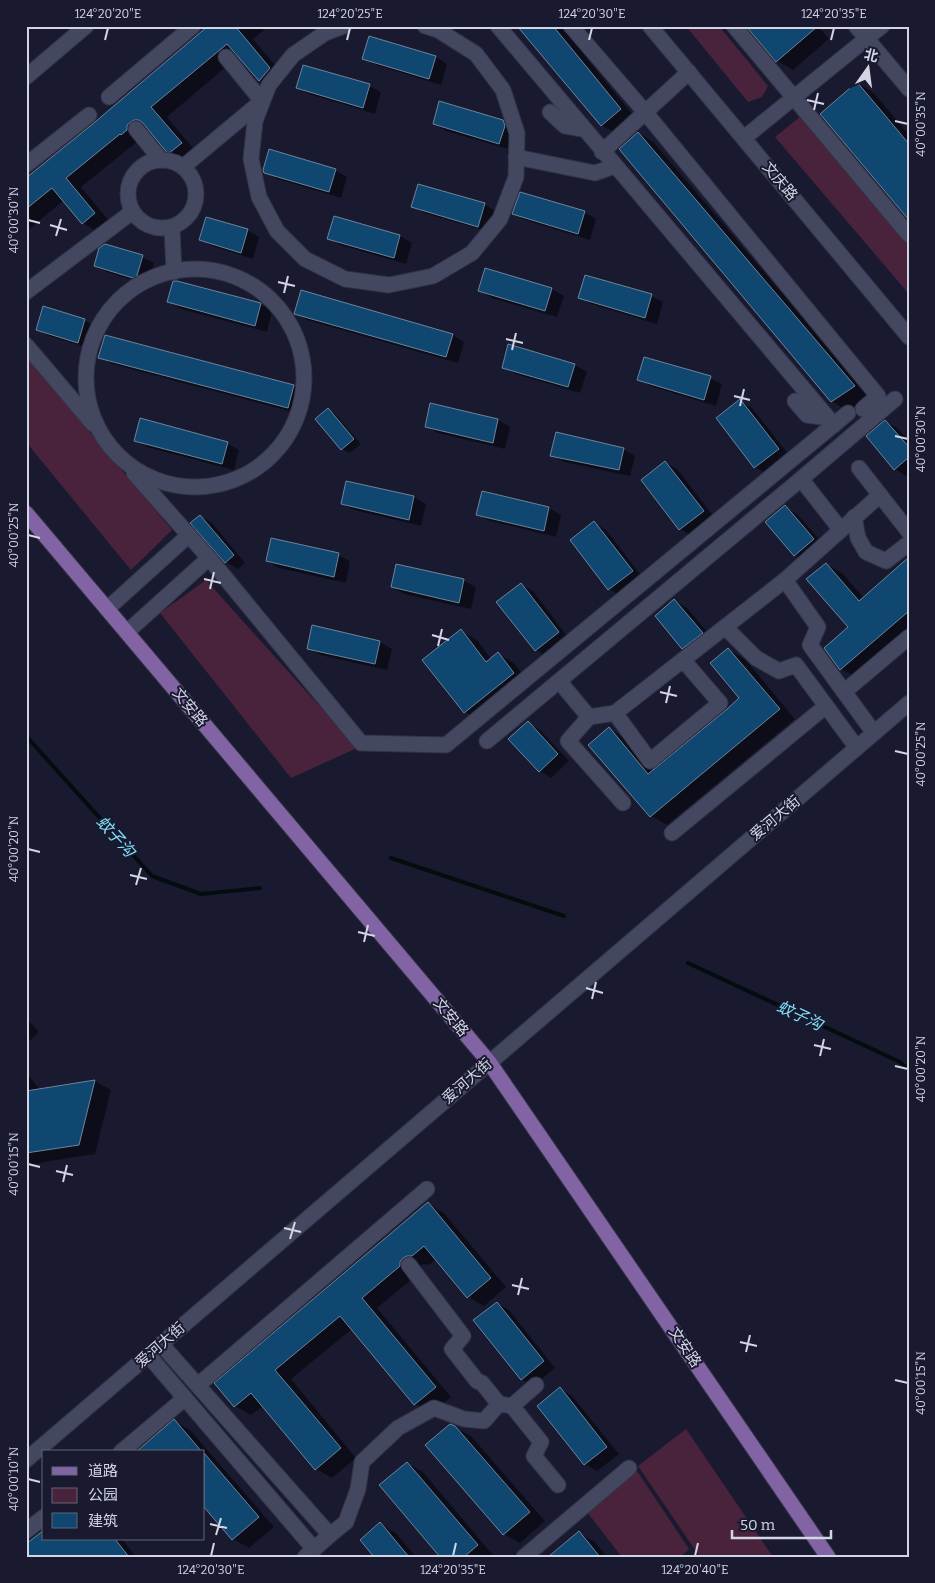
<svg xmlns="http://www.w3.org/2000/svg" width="935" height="1583" font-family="Bitter,'Noto Sans SC',serif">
	<rect width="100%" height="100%" fill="#191a30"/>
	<!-- green -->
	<g fill="#49233c">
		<path d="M686,26H719L768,86L762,97L748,102Z"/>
		<path d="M801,116L909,246V294L775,137Z"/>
		<path d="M26,356L172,530L131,570L26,442Z"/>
		<path d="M206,580L357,748L291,778L160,613Z"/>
		<path d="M686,1429L773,1557H700L638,1466Z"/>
		<path d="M637,1471L689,1549L680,1557H622L587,1512Z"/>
	</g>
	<!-- shadow -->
	<g fill="#0007">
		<path d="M211,26H269L253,39L286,78L276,89L260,80L239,56L167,117L197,153L185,162L169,153L150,130H147L138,143L137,142L81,187L111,223L99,233L83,223L64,200L26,232V179Z"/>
		<path d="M519,26H561L636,119L617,134L601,125Z"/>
		<path d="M748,26H818L829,39L793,70L777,61Z"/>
		<path d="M436,57L447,64L441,85L376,65L364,58Z"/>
		<path d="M857,83L873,92L909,135V218Z"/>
		<path d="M369,86L381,92L375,114L309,94L297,88Z"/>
		<path d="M502,121L515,128L512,150L446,131L434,124Z"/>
		<path d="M639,133L654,143L870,396L848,411L831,401Z"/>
		<path d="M335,170L347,177L341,198L277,179L265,172Z"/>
		<path d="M484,204L496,211L490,232L424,213L413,206Z"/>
		<path d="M584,212L596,219L590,240L525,220L513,214Z"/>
		<path d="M334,217L400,236L412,243L406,264L340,245L328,238Z"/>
		<path d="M247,230L259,237L253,259L212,246L200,240Z"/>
		<path d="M142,257L154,263L148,285L107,272L95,266Z"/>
		<path d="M486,270L552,289L564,296L557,317L492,298L480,291Z"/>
		<path d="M651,296L663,302L657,324L591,304L580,297Z"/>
		<path d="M169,302L260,304L272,311L267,332L181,309Z"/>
		<path d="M295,313L453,335L464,342L458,363L307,320Z"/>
		<path d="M84,320L96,327L90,348L49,336L37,329Z"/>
		<path d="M509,346L575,365L587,372L580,393L515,374L503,367Z"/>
		<path d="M100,358L294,386L305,393L300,414L112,364Z"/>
		<path d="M710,378L722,384L716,406L650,386L639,379Z"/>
		<path d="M740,401L752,408L790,456L767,474L755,467Z"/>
		<path d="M431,405L498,420L510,427L505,449L438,433L426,426Z"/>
		<path d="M328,410L335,414L361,444L350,453L342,449Z"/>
		<path d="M885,421L897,428L909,441V474L906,476L895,469Z"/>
		<path d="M136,441L227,443L239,450L234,470L147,447Z"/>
		<path d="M623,449L635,456L630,476L564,462L552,455Z"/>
		<path d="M665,462L677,469L715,518L692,536L680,529Z"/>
		<path d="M347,482L414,497L426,504L421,526L354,510L342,504Z"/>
		<path d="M483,493L549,508L561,515L556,537L490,521L478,514Z"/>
		<path d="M785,507L797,514L825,546L807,562L795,555Z"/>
		<path d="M200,516L212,523L245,563L238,569L226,562Z"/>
		<path d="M594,523L606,530L644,579L621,596L609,589L571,541Z"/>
		<path d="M338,555L350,561L346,583L279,568L267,561Z"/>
		<path d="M909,559V633L857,678L841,669L850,627L826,564L842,573L864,598Z"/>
		<path d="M397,565L464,581L476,587L471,609L404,594L392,587Z"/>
		<path d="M521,584L533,591L570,640L548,657L536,650Z"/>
		<path d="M675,601L687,608L714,640L695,655L683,648Z"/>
		<path d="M313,626L380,642L392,649L387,670L320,655L308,648Z"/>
		<path d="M461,631L477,640L491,659L498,654L514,663L529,683L481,721L465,712Z"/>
		<path d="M729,650L745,659L795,719L667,825L651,816L609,729L625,738L653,772L741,698Z"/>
		<path d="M528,723L540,730L569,761L551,778L540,771Z"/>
		<path d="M26,1018L39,1032L26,1044Z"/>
		<path d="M26,1072L40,1090L95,1081L111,1090L95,1154L44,1162L26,1168Z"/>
		<path d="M428,1204L444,1213L506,1287L484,1306L468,1297L436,1259L429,1265L424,1264L419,1267L416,1276L377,1308L451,1397L431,1414L415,1404L352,1329L291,1379L356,1458L332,1478L316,1469L263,1406L251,1415L235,1406L216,1384Z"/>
		<path d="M497,1303L509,1310L555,1368L533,1386L521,1379Z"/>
		<path d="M561,1389L572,1396L619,1454L597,1471L585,1464Z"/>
		<path d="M174,1421L190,1430L274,1527L249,1548L233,1539L204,1505V1452H138Z"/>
		<path d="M454,1427L471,1436L545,1521L520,1543L504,1534Z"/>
		<path d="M407,1463L423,1472L493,1555L491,1557H442Z"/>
		<path d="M380,1524L396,1533L416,1557H376Z"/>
		<path d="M579,1533L595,1542L607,1557H550Z"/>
		<path d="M44,1539H122L136,1557H26Z"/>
	</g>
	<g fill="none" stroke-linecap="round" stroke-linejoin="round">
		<!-- stream -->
		<g stroke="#030d10" stroke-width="4">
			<path d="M26,736L152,876L201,894L260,888"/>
			<path d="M391,858L564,916"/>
			<path d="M688,963L900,1062L909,1070"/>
		</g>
	</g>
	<!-- building -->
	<g fill="#104771" stroke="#6d8499">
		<path d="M208,26H235L270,68L259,81L227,44L151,107L182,143L168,154L143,123L139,120H134L127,125V130L121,135L120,134L66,178L95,213L82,224L52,188L26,209V178L95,122Z"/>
		<path d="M517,26H553L621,109L601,126Z"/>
		<path d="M746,26H818L776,62Z"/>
		<path d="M369,36L436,56L429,79L362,59Z"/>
		<path d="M303,65L370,84L363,108L296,88Z"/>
		<path d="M857,82L909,144V220L820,114Z"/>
		<path d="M439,101L503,120L505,126L499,144L433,124Z"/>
		<path d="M638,132L855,386L831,402L619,149Z"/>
		<path d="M269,149L336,169L329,192L264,173L263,170Z"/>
		<path d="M418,184L485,203L478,227L411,207Z"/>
		<path d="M520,192L585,211L578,234L512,214Z"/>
		<path d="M334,216L400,235L394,258L327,239Z"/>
		<path d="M206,217L248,229L241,253L199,240Z"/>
		<path d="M105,244L143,255L136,279L94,266L99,248Z"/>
		<path d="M485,268L552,288L545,311L478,291Z"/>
		<path d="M585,275L652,294L645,318L578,298Z"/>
		<path d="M173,281H177L261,303L255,326L167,302Z"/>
		<path d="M301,290L453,334L446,357L294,314Z"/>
		<path d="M43,306L85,319L78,343L36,330Z"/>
		<path d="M105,335L294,385L288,408L98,358Z"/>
		<path d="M508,344L575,364L568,387L502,368Z"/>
		<path d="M644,357L711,376L704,400L637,380Z"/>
		<path d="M740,399L779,449L754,468L716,418Z"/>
		<path d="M430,403L498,419L493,443L425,427Z"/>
		<path d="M328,408L354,439L341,450L315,419Z"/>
		<path d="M140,418L228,442L222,464L134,441Z"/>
		<path d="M885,420L909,447V457L894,470L866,436Z"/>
		<path d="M556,432L624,448L619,470L550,456Z"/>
		<path d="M665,461L704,511L679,530L641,480Z"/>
		<path d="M346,481L414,496L409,520L341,504Z"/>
		<path d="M482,491L549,507L544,531L476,515Z"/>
		<path d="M785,505L814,539L794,556L765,522Z"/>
		<path d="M200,515L234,555L225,563L190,523Z"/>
		<path d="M594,521L633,571L608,590L570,540Z"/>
		<path d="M271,538L339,553L334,577L266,561Z"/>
		<path d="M909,557V611L840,670L824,648L848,627L806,579L826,563L859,601Z"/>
		<path d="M396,564L464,579L459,603L391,587Z"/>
		<path d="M521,583L559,632L535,651L496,602Z"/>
		<path d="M674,599L703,633L682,649L655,616Z"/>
		<path d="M312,625L380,641L375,664L307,649Z"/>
		<path d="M461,629L486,662L498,652L514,673L464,713L422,660Z"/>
		<path d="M728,648L780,709L650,817L588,745L609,727L648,774L726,710L739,698L710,663Z"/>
		<path d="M528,721L558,754L539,772L508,739Z"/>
		<path d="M95,1080L79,1145L26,1153V1091Z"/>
		<path d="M428,1202L491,1278L467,1298L424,1246L412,1256H407L403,1258L400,1262V1266L362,1298L436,1387L414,1405L340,1316L275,1370L341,1448L315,1470L251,1393L234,1407L214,1383Z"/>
		<path d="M497,1302L544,1361L521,1380L473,1320Z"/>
		<path d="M560,1387L607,1447L584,1465L537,1406Z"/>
		<path d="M174,1419L202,1452H136Z"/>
		<path d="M450,1424L455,1426L530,1512L503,1535L425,1445Z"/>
		<path d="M204,1453L259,1517L232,1540L204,1507Z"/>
		<path d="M407,1462L478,1545L464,1557H440L379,1485Z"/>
		<path d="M380,1522L409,1557H374L360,1540Z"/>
		<path d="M44,1530V1539H115L129,1557H26V1544Z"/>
		<path d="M579,1531L600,1557H548Z"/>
	</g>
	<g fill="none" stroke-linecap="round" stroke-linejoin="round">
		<defs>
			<g id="minor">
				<path d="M344,26L325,33L293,55L269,85L255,121L251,159L259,197L277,231L305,259L345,279L389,285L433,276L472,253L500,219L516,177L517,133L503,90L476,54L438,30L425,26"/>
				<path d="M498,26L834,425"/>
				<path d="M571,26L645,112L878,396L863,409"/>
				<path d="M650,26L909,337"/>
				<path d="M734,26L909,235"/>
				<path d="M856,26L909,89"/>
				<path d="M26,77L86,26"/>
				<path d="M109,97L193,26"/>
				<path d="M550,112L565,126L583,129"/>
				<path d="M136,129L161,160"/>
				<path d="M744,138L882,26"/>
				<path d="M602,152L689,72"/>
				<path d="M516,157L595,173L615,166"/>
				<circle cx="162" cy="194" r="34"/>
				<path d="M26,165L89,115"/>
				<path d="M183,167L262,101L226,57"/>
				<path d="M172,227L174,272"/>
				<circle cx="195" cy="378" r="109"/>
				<path d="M26,292L132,212"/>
				<path d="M26,345L93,424"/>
				<path d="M795,401L807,415L828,418"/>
				<path d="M859,468L880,495"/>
				<path d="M134,473L209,558"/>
				<path d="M854,517L858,538L866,552L886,561L909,543"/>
				<path d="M841,530L801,479L895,399"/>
				<path d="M107,609L189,535"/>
				<path d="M725,627L756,658L779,671L796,665L857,748"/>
				<path d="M127,632L209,558L361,743L446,745L848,413"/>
				<path d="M559,681L589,717L615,713L785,580"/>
				<path d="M844,692L909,637"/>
				<path d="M615,713L650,761L720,703L683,660"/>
				<path d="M589,717L568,741L623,803"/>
				<path d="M874,733L810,645L818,627L785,580L880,495L909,532"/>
				<path d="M487,741L801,479"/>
				<path d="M672,833L826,706"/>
				<path d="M409,1265L463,1336L452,1349L477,1381L482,1383L499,1404"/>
				<path d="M161,1344L330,1535L314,1549"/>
				<path d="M148,1355L314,1549L305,1557"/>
				<path d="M198,1385L427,1189"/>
				<path d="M512,1406L541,1442L534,1456L558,1485"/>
				<path d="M121,1452L185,1398"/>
				<path d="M26,1460L909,703"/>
				<path d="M26,1531L44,1517"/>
				<path d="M330,1535L346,1522L358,1489L362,1462L398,1428L434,1408L464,1419L484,1421L499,1404L512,1406L536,1385"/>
				<path d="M524,1557L629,1468"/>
			</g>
			<path id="major" d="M26,513L489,1062L828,1557"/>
		</defs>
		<!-- minor casing -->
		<use href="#minor" stroke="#323345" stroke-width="17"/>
		<!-- major casing -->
		<use href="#major" stroke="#323345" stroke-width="17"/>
		<!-- minor -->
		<use href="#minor" stroke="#444760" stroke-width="15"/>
		<!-- major -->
		<use href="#major" stroke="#8263a4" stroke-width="15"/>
	</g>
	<!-- ticks -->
	<path fill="none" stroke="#d3d5e5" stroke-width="2" d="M105,40L108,28M347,40L350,28M589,40L592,28M831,40L834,28M807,100L824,104M814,110L818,93M895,121L908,124M28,220L40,223M50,225L67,230M56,236L61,219M278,282L295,286M284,293L288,276M506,339L523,343M512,350L516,333M734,396L750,400M740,406L744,389M895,436L908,439M28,535L40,538M204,579L221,583M210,589L214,572M432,635L449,640M438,646L442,629M660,692L677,696M666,703L670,686M895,751L908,754M28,849L40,852M130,875L147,879M136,885L141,868M358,932L375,936M364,942L368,925M586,988L603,993M592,999L596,982M814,1045L831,1049M820,1056L824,1039M895,1066L908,1069M28,1164L40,1167M56,1171L73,1175M63,1182L67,1165M284,1228L301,1232M290,1239L295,1222M512,1285L529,1289M518,1295L522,1278M740,1342L757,1346M746,1352L750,1335M895,1380L908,1383M28,1479L40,1482M210,1524L227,1528M216,1535L221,1518M211,1556L214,1543M453,1556L456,1543M695,1556L698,1543"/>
	<g text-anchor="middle" stroke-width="4" stroke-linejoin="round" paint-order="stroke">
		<!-- street labels -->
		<g font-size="15" fill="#d3d5e5" stroke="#191a30">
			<text transform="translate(780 181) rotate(50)" y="5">文庆路</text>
			<text transform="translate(190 707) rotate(50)" y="5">文安路</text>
			<text transform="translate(775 818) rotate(-40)" y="5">爱河大街</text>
			<text transform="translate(451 1017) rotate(50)" y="5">文安路</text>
			<text transform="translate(467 1081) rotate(-41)" y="5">爱河大街</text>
			<text transform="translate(160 1345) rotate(-41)" y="5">爱河大街</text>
			<text transform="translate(685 1347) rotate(56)" y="5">文安路</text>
		</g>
		<!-- water labels -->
		<g font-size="16" font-style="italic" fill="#7fe0f7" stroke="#191a30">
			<text transform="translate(116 836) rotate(48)" y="6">蚊子沟</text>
			<text transform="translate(800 1015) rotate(25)" y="6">蚊子沟</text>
		</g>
	</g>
	<!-- border -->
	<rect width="935" height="1583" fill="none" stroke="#191a30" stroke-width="55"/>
	<!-- legend -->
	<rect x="42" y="1450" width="162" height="90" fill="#191a30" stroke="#636578"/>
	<rect x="52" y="1467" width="25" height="8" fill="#8263a4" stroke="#636578"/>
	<text x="88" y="1476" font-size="15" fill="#d3d5e5">道路</text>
	<rect x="52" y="1488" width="25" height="15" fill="#49233c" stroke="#636578"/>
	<text x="88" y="1500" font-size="15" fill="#d3d5e5">公园</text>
	<rect x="52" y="1513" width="25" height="15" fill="#104771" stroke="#636578"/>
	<text x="88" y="1526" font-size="15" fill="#d3d5e5">建筑</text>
	<!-- north arrow -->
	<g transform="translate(868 68) rotate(14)" stroke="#191a30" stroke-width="4" paint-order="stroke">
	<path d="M0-4L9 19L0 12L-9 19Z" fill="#d3d5e5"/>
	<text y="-8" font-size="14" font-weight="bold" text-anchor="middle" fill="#d3d5e5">北</text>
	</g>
	<!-- scale -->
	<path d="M732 1530v8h99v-8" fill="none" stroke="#d3d5e5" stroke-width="2.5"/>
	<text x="740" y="1530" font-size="15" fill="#d3d5e5" stroke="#191a30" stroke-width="4" paint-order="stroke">50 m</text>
	<rect x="28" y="28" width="880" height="1528" fill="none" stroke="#d3d5e5" stroke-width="2"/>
	<g font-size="12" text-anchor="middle" fill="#d3d5e5">
		<text x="108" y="18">124°20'20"E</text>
		<text x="350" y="18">124°20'25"E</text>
		<text x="592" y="18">124°20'30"E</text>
		<text x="834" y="18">124°20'35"E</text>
		<text transform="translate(921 124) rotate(-90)" y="4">40°00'35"N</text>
		<text transform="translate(14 220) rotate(-90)" y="4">40°00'30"N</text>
		<text transform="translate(921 439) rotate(-90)" y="4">40°00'30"N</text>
		<text transform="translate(14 535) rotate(-90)" y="4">40°00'25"N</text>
		<text transform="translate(921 754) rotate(-90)" y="4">40°00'25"N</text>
		<text transform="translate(14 849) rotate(-90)" y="4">40°00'20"N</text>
		<text transform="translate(921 1069) rotate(-90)" y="4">40°00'20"N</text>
		<text transform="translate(14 1164) rotate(-90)" y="4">40°00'15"N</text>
		<text transform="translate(921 1383) rotate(-90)" y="4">40°00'15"N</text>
		<text transform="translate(14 1479) rotate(-90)" y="4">40°00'10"N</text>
		<text x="211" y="1574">124°20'30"E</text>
		<text x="453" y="1574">124°20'35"E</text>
		<text x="695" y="1574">124°20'40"E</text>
	</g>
</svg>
